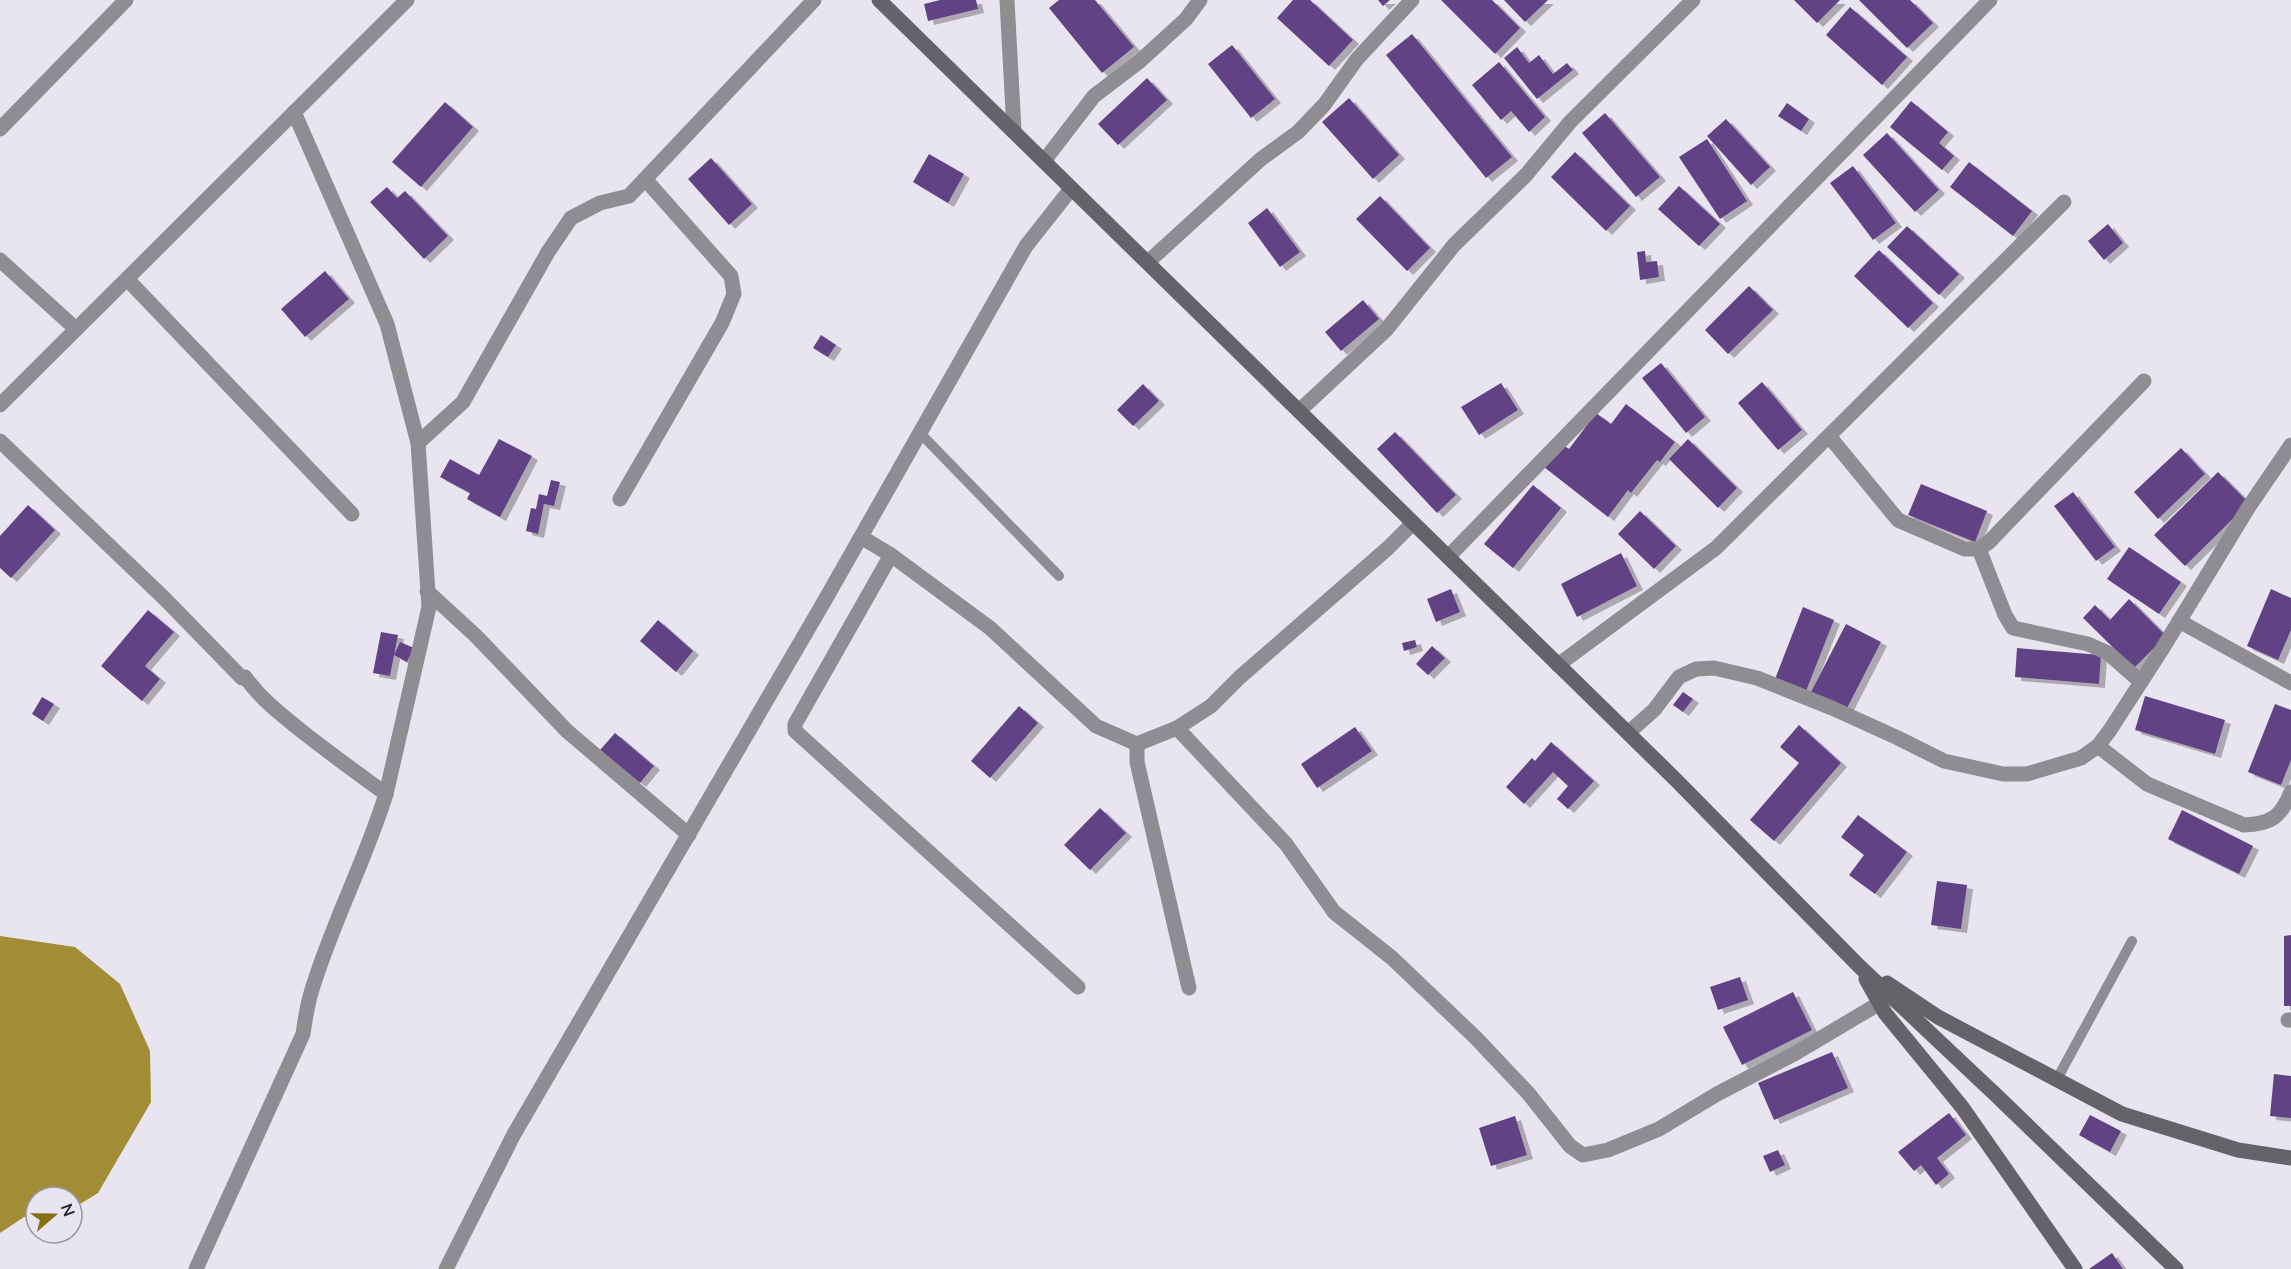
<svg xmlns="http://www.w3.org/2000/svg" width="2291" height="1269" font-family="Mulish,sans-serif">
	<defs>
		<filter id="shadow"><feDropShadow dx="6" dy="4" stdDeviation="0" flood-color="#0004"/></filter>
	</defs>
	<rect width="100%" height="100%" fill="#e9e5f0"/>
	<!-- water -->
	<path fill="#a18d35" d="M0,936L75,947L120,984L150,1051L151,1102L98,1193L72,1209V1197H36V1216L24,1217L0,1233Z"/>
	<!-- building -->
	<g fill="#614385" filter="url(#shadow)">
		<path d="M940,0H976L978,9L928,21L924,4Z"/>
		<path d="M1059,0H1095L1134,47L1102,73L1049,8Z"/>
		<path d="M1293,0H1310L1353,40L1329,66L1277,18Z"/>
		<path d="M1378,0H1390L1383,6Z"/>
		<path d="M1441,0H1492L1520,28L1495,54Z"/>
		<path d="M1504,0H1548L1525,22Z"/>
		<path d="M1794,0H1840L1817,23Z"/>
		<path d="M1859,0H1910L1933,23L1907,48Z"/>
		<path d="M1850,7L1907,57L1882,85L1826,35Z"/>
		<path d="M1412,34L1512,157L1486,178L1386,55Z"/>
		<path d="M1232,45L1275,99L1251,118L1208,64Z"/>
		<path d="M1517,47L1529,63L1539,55L1553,74L1567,63L1573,70L1537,99L1504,58Z"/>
		<path d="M1499,62L1545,117L1529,132L1511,111L1501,120L1472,85Z"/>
		<path d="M1147,78L1167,100L1118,145L1098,124Z"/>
		<path d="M1349,98L1399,155L1373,179L1322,122Z"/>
		<path d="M1911,101L1948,132L1939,143L1954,156L1942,170L1890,127Z"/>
		<path d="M445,102L473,127L421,187L392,162Z"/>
		<path d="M1787,103L1809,119L1801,131L1778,116Z"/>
		<path d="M1605,113L1660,177L1636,197L1582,133Z"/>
		<path d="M1726,119L1770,167L1751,185L1707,136Z"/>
		<path d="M1887,133L1939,190L1915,212L1863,155Z"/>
		<path d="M1707,139L1747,201L1720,219L1679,157Z"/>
		<path d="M1575,152L1630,206L1606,231L1551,177Z"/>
		<path d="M929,154L964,174L948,203L913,182Z"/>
		<path d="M711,158L752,204L729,225L688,179Z"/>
		<path d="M1969,162L2032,211L2013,236L1950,187Z"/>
		<path d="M1853,166L1896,223L1873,240L1830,183Z"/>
		<path d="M1679,186L1720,224L1699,246L1658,209Z"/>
		<path d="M387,187L397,198L405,191L448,236L424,259L370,202Z"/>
		<path d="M1380,196L1430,248L1407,271L1356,219Z"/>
		<path d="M1267,208L1300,252L1280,267L1248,223Z"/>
		<path d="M2108,224L2123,243L2104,260L2088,241Z"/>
		<path d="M1907,226L1959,274L1939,295L1887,247Z"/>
		<path d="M1879,250L1933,303L1908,328L1854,276Z"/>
		<path d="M1645,251L1646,262L1657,261L1659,277L1640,280L1637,252Z"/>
		<path d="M325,271L349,299L305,337L281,309Z"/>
		<path d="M1749,286L1773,310L1728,354L1705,330Z"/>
		<path d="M1363,300L1379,319L1341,351L1325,332Z"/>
		<path d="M821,335L836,345L828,357L813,348Z"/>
		<path d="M1661,363L1705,417L1686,433L1642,378Z"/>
		<path d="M1762,382L1802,430L1778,450L1738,403Z"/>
		<path d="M1501,383L1518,410L1479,435L1461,407Z"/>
		<path d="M1143,384L1159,401L1133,426L1117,410Z"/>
		<path d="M1626,404L1675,442L1660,462L1657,460L1631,493L1628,490L1608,517L1544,467L1562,444L1569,449L1596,413L1611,424Z"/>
		<path d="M1395,432L1456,495L1437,513L1377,449Z"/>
		<path d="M499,439L532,456L500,517L467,499L470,493L440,477L450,459L479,475Z"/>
		<path d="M1688,439L1737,488L1718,508L1669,459Z"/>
		<path d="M2181,448L2205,474L2158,519L2134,492Z"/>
		<path d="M2218,472L2249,503L2185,566L2154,535Z"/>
		<path d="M551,480L560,482L554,506L544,504L538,534L526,531L531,508L536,509L539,494L547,496Z"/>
		<path d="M1921,484L1987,511L1975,542L1908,515Z"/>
		<path d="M1533,485L1561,508L1513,568L1484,544Z"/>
		<path d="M2073,492L2115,547L2096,561L2054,506Z"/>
		<path d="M28,505L55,530L11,578L0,568V536Z"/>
		<path d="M1640,511L1676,546L1654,569L1618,534Z"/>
		<path d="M2129,547L2181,582L2159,614L2107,579Z"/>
		<path d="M1621,553L1637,586L1577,617L1561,584Z"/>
		<path d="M1451,589L1460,612L1436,622L1427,599Z"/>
		<path d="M2271,589L2291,598V630L2278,660L2247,646Z"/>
		<path d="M2129,599L2166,636L2134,668L2083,618L2095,605L2110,620Z"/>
		<path d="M1803,607L1834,620L1806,691L1775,679Z"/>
		<path d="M148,610L174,632L145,666L160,679L142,701L101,666Z"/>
		<path d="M658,620L693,651L676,672L640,641Z"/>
		<path d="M1846,624L1881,642L1845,712L1810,694Z"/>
		<path d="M381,632L398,635L390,676L373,673Z"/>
		<path d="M1415,640L1417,647L1404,651L1402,643Z"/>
		<path d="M400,642L414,648L407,662L394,655Z"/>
		<path d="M1432,646L1445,658L1428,675L1416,664Z"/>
		<path d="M2017,648L2101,655L2099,684L2015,677Z"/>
		<path d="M1683,692L1693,699L1683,712L1673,705Z"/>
		<path d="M2145,696L2225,720L2215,754L2135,730Z"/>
		<path d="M42,697L54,704L43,721L32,714Z"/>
		<path d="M2275,704L2291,710V760L2281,785L2248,772Z"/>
		<path d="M1019,706L1038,723L990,778L971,761Z"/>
		<path d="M1799,725L1841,763L1774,841L1750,820L1799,763L1780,747Z"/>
		<path d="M1355,727L1372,751L1317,788L1301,764Z"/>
		<path d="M615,733L654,766L640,783L600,750Z"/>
		<path d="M1551,742L1594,781L1568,809L1557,799L1568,786L1553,772L1524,804L1506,787L1532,758L1535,761Z"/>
		<path d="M1100,808L1126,833L1090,870L1064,845Z"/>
		<path d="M2182,810L2253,846L2239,874L2168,839Z"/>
		<path d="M1858,815L1907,852L1875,894L1849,875L1864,855L1841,837Z"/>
		<path d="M1937,881L1967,885L1961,929L1931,925Z"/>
		<path d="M2291,935V1006H2284V936Z"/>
		<path d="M1740,977L1748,1000L1718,1010L1710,987Z"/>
		<path d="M1793,992L1812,1030L1742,1065L1723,1027Z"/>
		<path d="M1832,1052L1848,1088L1774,1120L1758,1083Z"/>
		<path d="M2274,1074L2291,1076V1118L2270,1116Z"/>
		<path d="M1949,1113L1966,1135L1937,1158L1949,1174L1936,1185L1921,1165L1914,1171L1898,1152Z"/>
		<path d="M2090,1115L2121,1131L2110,1152L2079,1135Z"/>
		<path d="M1515,1116L1527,1155L1491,1166L1479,1128Z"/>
		<path d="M1778,1150L1785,1165L1770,1172L1763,1156Z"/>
		<path d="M2112,1253L2123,1269H2089Z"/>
	</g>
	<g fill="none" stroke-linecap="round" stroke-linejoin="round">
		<!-- lane -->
		<g stroke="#8f8d92" stroke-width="10">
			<path d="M920,433L1059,576"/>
			<path d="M2057,1079L2132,941"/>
		</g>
		<!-- street -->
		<g stroke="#8f8d92" stroke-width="15">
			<path d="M1007,0L1014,131"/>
			<path d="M294,112L387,324L418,443L429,607L386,794"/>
			<path d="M0,129L126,0"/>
			<path d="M1044,161L1094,96L1140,61L1186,19L1200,0"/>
			<path d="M0,260L76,329"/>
			<path d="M1148,262L1261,159L1298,132L1324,105L1357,59L1412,0"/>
			<path d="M127,279L352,514"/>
			<path d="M0,405L407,0"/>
			<path d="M1299,411L1386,330L1454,245L1526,175L1570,122L1693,0"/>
			<path d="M1829,436L1898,520L1965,549H1979L1989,542L2144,381"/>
			<path d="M0,441L165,599L242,678L245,677C260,698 279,713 299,729C328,752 357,773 386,794C365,862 331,925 311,993C307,1006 305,1020 303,1034L196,1269"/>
			<path d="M418,443L463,402L548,252L571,218L600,203L629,196L814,0"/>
			<path d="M620,499L722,323L734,294L731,276L645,179"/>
			<path d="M861,537L891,555L990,628L1096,726L1137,744L1177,728L1211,706L1240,677L1388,548L1413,523"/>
			<path d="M1979,549L2005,615L2013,628L2088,644L2108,653L2141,682"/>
			<path d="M891,555L795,724V731L1078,987"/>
			<path d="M1448,557L1990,0"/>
			<path d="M427,591L476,636L567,731L689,835"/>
			<path d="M2179,621L2291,683"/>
			<path d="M1558,665L1716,548L2064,202"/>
			<path d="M1177,728L1286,844L1334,912L1392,958L1476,1038L1528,1093L1570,1146L1583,1155L1608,1150L1659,1129L1717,1094L1794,1054L1880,1003"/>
			<path d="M1628,733L1654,710L1679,677L1696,669L1714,668L1757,678L1832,708L1898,738L1944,761L2003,774H2027L2081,758L2098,746L2110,730L2161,651L2248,508L2291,445"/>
			<path d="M1137,744V762L1189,988"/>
			<path d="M2098,746L2147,784L2244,825C2271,824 2281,817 2291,792"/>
			<path d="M2288,1020H2291"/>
			<path d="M446,1269L514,1134L825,600L1026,246L1071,189"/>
		</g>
		<!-- secondary -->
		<g stroke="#656369" stroke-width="15">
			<path d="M879,0L1676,780L1859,966L1998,1097L2176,1269"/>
			<path d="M1866,979L1885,1013L1962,1107L2075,1269"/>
			<path d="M1887,983L1938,1017L2122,1114L2238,1150L2291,1158"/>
		</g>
	</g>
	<!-- north arrow -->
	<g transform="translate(54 1215) rotate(70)"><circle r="28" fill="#e9e5f0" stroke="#9a97a0" stroke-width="1.5"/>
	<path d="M0-4.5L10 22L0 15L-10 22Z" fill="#857111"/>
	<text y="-9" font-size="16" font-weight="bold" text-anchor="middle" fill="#242327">N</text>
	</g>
</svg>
